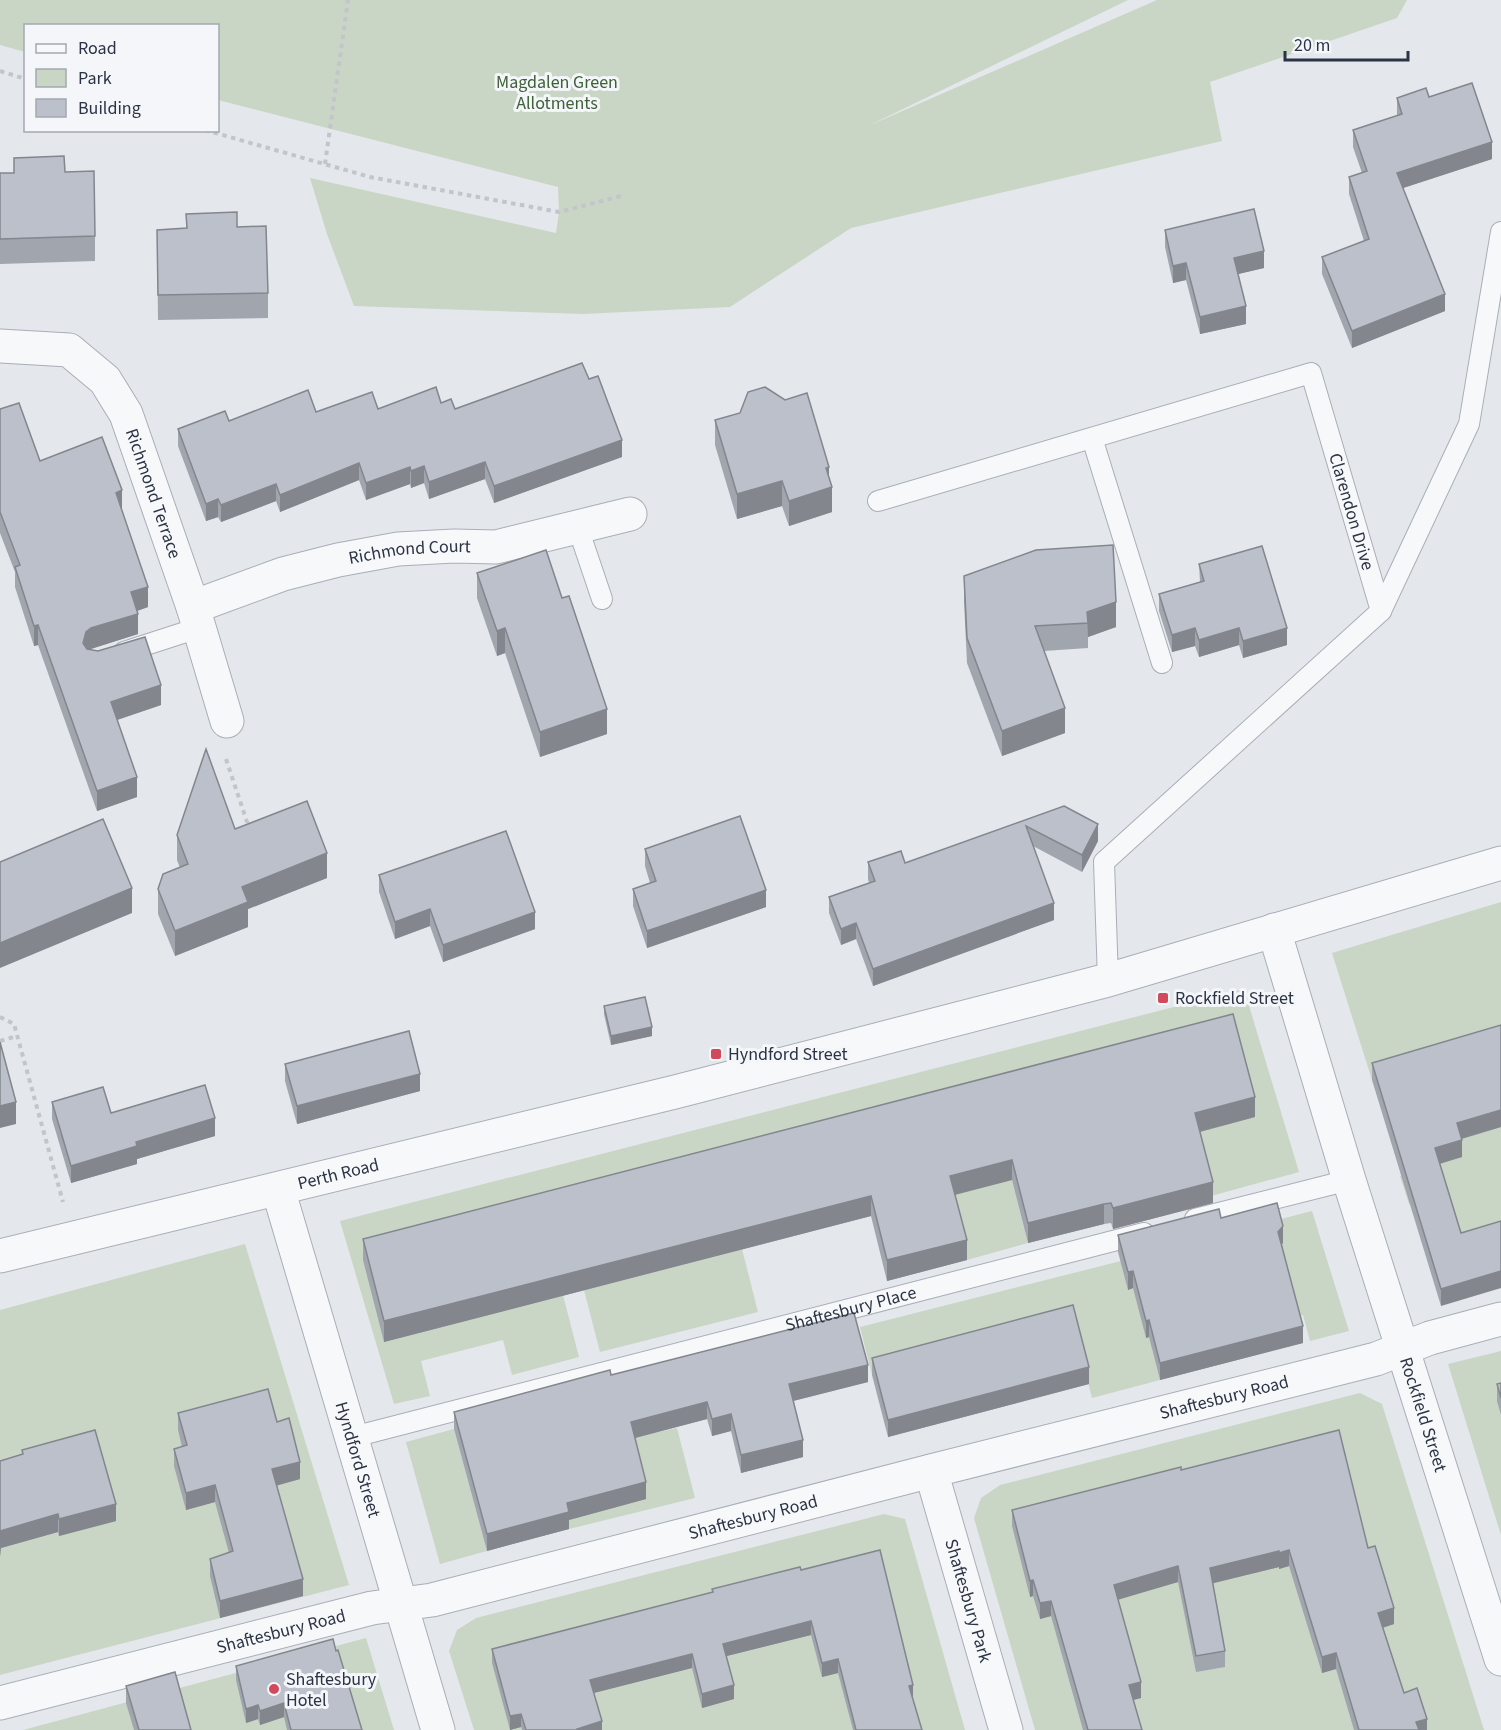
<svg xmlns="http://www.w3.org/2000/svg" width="1501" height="1730" font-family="'Source Sans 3',sans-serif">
	<rect width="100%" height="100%" fill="#e4e7ec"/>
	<!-- green -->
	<g fill="#c9d6c5">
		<path d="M0,0H1128L868,126L1157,0H1407L1397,18L1210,82L1222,141L851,228L730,307L583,314L354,306L327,234L310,178L556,233L559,212L558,187L218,100V26H26L25,52L0,45Z"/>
		<path d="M1501,902V1042L1372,1080L1332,953Z"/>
		<path d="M1244,989L1299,1172L1211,1196L1195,1133L1233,1035L385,1341L563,1295L579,1357L512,1375L503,1340L421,1361L430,1396L394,1404L340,1221Z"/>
		<path d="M1501,1127V1238L1461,1250L1444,1193L1409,1204L1400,1176L1462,1157L1457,1140Z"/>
		<path d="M1012,1180L1028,1243L967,1260L950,1196Z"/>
		<path d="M1312,1211L1349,1331L1310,1341L1303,1315L1297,1316L1274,1255L1277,1220Z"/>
		<path d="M245,1244L349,1585L0,1675V1310Z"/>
		<path d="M742,1249L758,1312L600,1352L584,1290Z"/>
		<path d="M1121,1261L1189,1274L1201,1324L1152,1349L1160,1380L1092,1398L1073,1323L872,1375L860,1327Z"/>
		<path d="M1501,1351V1535L1448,1364Z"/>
		<path d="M1360,1393L1382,1404L1484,1730H1035L974,1518L981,1498L1000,1485Z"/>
		<path d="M601,1419L653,1433L677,1428L695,1498L569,1529L567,1520Z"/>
		<path d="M454,1429L487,1551L440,1564L406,1442Z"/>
		<path d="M884,1514L905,1519L965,1730H474L449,1651L457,1630L476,1618Z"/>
		<path d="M366,1638L394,1730H23Z"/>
	</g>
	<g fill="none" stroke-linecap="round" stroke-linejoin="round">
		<defs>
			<g id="service">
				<path d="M1092,438L1162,663"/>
				<path id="s1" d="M878,501L1311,373L1381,611L1104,862L1108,980"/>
				<path d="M578,528L602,599"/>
				<path d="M1381,611L1469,424L1501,232"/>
				<path d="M124,652L198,628"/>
				<path d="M1195,1219L1349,1180"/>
				<path id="s2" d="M353,1437L1144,1233"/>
			</g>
			<g id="minor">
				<path id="s3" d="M0,346L69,350L105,380L126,414L193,607L227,721"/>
				<path id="s4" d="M193,607L283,574L338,560L398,549L454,546L496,547L630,514"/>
				<path id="s5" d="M1274,930L1349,1180L1501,1659"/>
				<path id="s6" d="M278,1189L438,1730"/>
				<path id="s7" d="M931,1471L1006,1730"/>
				<path id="s8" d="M0,1703L372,1608L432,1600L931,1471L1376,1359L1430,1338L1501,1319"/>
			</g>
			<g id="tertiary">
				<path id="s9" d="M0,1256L675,1092L1108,980L1501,863"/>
			</g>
		</defs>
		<!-- service casing -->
		<use href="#service" stroke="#a9aeb7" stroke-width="22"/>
		<!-- minor casing -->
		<use href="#minor" stroke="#a9aeb7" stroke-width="35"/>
		<!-- tertiary casing -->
		<use href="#tertiary" stroke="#a9aeb7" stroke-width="35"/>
		<!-- path -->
		<g stroke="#c2c5cb" stroke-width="4" stroke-dasharray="4.5 4.5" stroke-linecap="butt">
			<path d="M0,71L26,79"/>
			<path d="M205,130L370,177L559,212L621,196"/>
			<path d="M325,164L348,0"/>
			<path d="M226,759L247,822L246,829"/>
			<path d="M0,1017L14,1024L63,1202"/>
			<path d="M0,1041L17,1036"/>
		</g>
		<!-- service -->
		<use href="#service" stroke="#f7f8fa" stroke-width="20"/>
		<!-- minor -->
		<use href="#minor" stroke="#f7f8fa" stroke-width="33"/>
		<!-- tertiary -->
		<use href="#tertiary" stroke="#f7f8fa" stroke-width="33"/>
	</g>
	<!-- wall -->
	<g fill="#a1a5ae">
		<path d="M1429,97L1492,159L1403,188L1445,311L1352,348L1322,274V257L1364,241L1349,194V177L1362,173L1353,147V130L1397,116V98Z"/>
		<path d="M14,158L95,236V261L0,264V173H14Z"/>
		<path d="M186,214L268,293V318L158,320L157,230L186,229Z"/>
		<path d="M1165,230L1264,268L1238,274L1246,324L1200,334L1186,280L1173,283L1165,247Z"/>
		<path d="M589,379L622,457L494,503L485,479L429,499L424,483L411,488L410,484L366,500L359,480L280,512L276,501L221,522L218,517L206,521L178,446V429L229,421L316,412L378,409L441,403L455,409Z"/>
		<path d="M0,409L40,461L122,511L148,607L137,611L138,634L90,649L161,705L117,720L137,797L97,811L38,645L34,646L15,587V572L0,533Z"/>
		<path d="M715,420L829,476L832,512L789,526L782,506L737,519L715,445Z"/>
		<path d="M1199,564L1287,645L1243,658L1239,645L1199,657L1195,646L1172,652L1159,611V594L1200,582Z"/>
		<path d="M477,573L607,734L540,757L505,653L497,656L477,598Z"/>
		<path d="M964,576L1116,627L1088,637V648L1044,651L1065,733L1002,756L967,663L964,601Z"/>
		<path d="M1064,806L1098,841L1082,872L1033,846L1054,920L873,986L856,939L841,945L829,913V897L869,883L868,879V862L905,863Z"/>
		<path d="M235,829L327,878L248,909V927L175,956L158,914V889L180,868L177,860V835Z"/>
		<path d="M645,849L766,907L647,948L633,906V889L650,883L645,866Z"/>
		<path d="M379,875L535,929L443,962L430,926L395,939L379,892Z"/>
		<path d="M604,1006L652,1036L611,1045L604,1014Z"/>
		<path d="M1501,1025V1127L1462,1139V1157L1440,1164L1461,1233L1441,1306L1372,1080V1063Z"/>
		<path d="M285,1064L420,1091L297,1124L285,1081Z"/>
		<path d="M52,1102L111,1113L215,1136L137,1159V1164L71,1183L52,1119Z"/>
		<path d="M1255,1117L1200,1132L1213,1203L1113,1229L1111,1223L1104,1224L1028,1243L1012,1180L955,1195L967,1260L887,1281L871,1216L384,1342L363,1260V1239Z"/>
		<path d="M1221,1218L1283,1243L1282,1244L1303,1343L1160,1380L1149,1337L1146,1338L1133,1288L1128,1290L1118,1252V1235Z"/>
		<path d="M872,1358L1089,1384L888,1437L872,1375Z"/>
		<path d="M611,1375L868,1382L793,1401L803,1457L741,1473L731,1431L712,1436L707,1419L635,1438L646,1499L569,1520V1529L487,1551L454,1429V1412Z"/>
		<path d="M1501,1383V1415L1497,1401V1384Z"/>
		<path d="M178,1413L277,1422L300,1479L277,1485L303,1596L220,1618L210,1576V1559L229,1553L215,1502L186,1510L174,1466V1449L182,1447L178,1430Z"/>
		<path d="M22,1450L116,1521L59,1536L58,1532L1,1548V1557L0,1461L22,1455Z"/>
		<path d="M1181,1470L1368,1548L1394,1624L1383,1628L1404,1693L1427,1730H1354L1336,1669L1322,1673L1289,1566L1279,1569V1567L1213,1583L1225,1651V1667L1196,1672L1178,1582L1118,1599L1141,1698L1133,1700L1142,1730H1083L1051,1616L1040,1619L1033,1596L1030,1597L1012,1526V1510Z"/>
		<path d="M801,1570L913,1699L922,1730H853L838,1673L822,1677L811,1635L726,1656L734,1699L702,1708L692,1668L593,1693L602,1730H522L521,1727L510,1730L492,1663V1649L712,1592V1589Z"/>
		<path d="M236,1666L362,1730H287L284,1717L260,1725L258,1719L246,1723L236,1680Z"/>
		<path d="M126,1686L191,1730H134L126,1703Z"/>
	</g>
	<!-- shaded-wall -->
	<g fill="#83868d">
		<path d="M1492,142V159L1397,190V173Z"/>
		<path d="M1264,251V268L1234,275V258Z"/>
		<path d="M1186,263V280L1173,283V266Z"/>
		<path d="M1445,294V311L1352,348V331Z"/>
		<path d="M1246,306V324L1200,334V317Z"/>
		<path d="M622,440V457L494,503V486Z"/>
		<path d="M485,462V479L429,499V482Z"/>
		<path d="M359,463V480L280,512V495Z"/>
		<path d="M424,466V483L411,488V471Z"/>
		<path d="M410,467V484L366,500V483Z"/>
		<path d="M829,467V488L832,487V512L789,526V501L826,468Z"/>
		<path d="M782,481V506L737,519V494Z"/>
		<path d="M276,484V501L221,522V505Z"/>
		<path d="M122,490V511L116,493Z"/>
		<path d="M218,499V517L206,521V504Z"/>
		<path d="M148,587V607L131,613V592Z"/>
		<path d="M1116,602V627L1088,637L1087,612Z"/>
		<path d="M138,614V634L91,649L86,652L83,643L86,632L91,628Z"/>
		<path d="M38,625V645L34,646V626Z"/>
		<path d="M505,628V653L497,656V631Z"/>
		<path d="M1195,628V646L1172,652V635Z"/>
		<path d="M1239,628V645L1199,657V640Z"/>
		<path d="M1287,628V645L1243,658V641Z"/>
		<path d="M161,685V705L111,722V702Z"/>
		<path d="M1065,708V733L1002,756V731Z"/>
		<path d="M607,709V734L540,757V732Z"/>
		<path d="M137,777V797L97,811V791Z"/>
		<path d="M1098,824V841L1082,872V855Z"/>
		<path d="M327,853V878L248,909V927L175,956V931L242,887Z"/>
		<path d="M132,888V913L0,968V943Z"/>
		<path d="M766,890V907L647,948V931Z"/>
		<path d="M1054,903V920L873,986V969Z"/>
		<path d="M430,909V926L395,939V922Z"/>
		<path d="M535,912V929L443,962V945Z"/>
		<path d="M856,923V939L841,945V929Z"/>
		<path d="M652,1027V1036L611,1045V1036Z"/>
		<path d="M420,1074V1091L297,1124V1106Z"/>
		<path d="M1255,1097V1117L1195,1133V1113Z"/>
		<path d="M16,1102V1124L0,1128V1106Z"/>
		<path d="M1501,1110V1127L1457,1140V1123Z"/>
		<path d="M215,1118V1136L137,1159V1164L71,1183V1166L136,1142Z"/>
		<path d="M1462,1140V1157L1435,1165V1148Z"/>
		<path d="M1012,1160V1180L950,1196V1176Z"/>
		<path d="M1213,1182V1203L1113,1229V1208Z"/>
		<path d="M871,1196V1216L384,1342V1321Z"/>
		<path d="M1104,1204V1224L1028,1243V1223Z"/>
		<path d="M1283,1226V1243L1278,1249V1232Z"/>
		<path d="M967,1240V1260L887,1281V1260Z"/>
		<path d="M1133,1271V1288L1128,1290V1272Z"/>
		<path d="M1501,1271V1288L1441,1306V1289Z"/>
		<path d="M1149,1320V1337L1146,1338V1321Z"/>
		<path d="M1303,1326V1343L1160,1380V1363Z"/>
		<path d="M868,1365V1382L789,1402V1384Z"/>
		<path d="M1089,1367V1384L888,1437V1420Z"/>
		<path d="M707,1402V1419L631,1439V1422Z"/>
		<path d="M731,1414V1431L712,1436V1419Z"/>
		<path d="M803,1440V1457L741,1473V1455Z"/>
		<path d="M300,1462V1479L272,1487V1469Z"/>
		<path d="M646,1482V1499L569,1520V1529L487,1551V1534L567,1503Z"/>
		<path d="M215,1485V1502L186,1510V1493Z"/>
		<path d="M116,1504V1521L59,1536V1519Z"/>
		<path d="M58,1514V1532L1,1548L0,1557V1531Z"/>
		<path d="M1289,1550V1566L1279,1569V1553Z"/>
		<path d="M1279,1551V1567L1210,1584V1568Z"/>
		<path d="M1178,1566V1582L1114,1601V1585Z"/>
		<path d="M303,1579V1596L220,1618V1601Z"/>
		<path d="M1033,1580V1596L1030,1597V1581Z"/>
		<path d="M1051,1601V1616L1040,1619V1603Z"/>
		<path d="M1394,1608V1624L1378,1629V1613Z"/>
		<path d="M811,1621V1635L723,1657V1644Z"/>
		<path d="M1336,1653V1669L1322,1673V1657Z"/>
		<path d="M692,1654V1668L590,1694V1680Z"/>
		<path d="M838,1659V1673L822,1677V1663Z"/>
		<path d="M1141,1682V1698L1129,1701V1685Z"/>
		<path d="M734,1685V1699L702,1708V1694Z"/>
		<path d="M913,1685V1699L909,1686Z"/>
		<path d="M284,1703V1717L260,1725V1711Z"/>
		<path d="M258,1705V1719L246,1723V1709Z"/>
		<path d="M521,1714V1727L510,1730V1716Z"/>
		<path d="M1427,1719V1730H1416V1722Z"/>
		<path d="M602,1721V1730H577V1729Z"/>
	</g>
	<!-- building -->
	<g fill="#bbc0ca" stroke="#83868d" stroke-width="1.5">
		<path d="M1472,83L1492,142L1397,173L1445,294L1352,331L1322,257L1369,239L1349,177L1367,171L1353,130L1402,114L1397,98L1426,88L1429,97Z"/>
		<path d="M64,156L65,172L94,171L95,236L0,239V173H14V158Z"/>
		<path d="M1254,209L1264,251L1234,258L1246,306L1200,317L1186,263L1173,266L1165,230Z"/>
		<path d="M237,212V227L266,226L268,293L158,295L157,230L187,228L186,214Z"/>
		<path d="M582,363L589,379L598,376L622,440L494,486L485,462L429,482L424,466L411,471L410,467L366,483L359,463L280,495L276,484L221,505L218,499L206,504L178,429L225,411L229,421L308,390L316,412L372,392L378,409L436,387L441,403L451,399L455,409Z"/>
		<path d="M765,387L785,400L807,393L829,467L826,468L832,487L789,501L782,481L737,494L715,420L740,413L748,392Z"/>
		<path d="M19,403L40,461L102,437L122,490L116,493L148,587L131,592L138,614L91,628L86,632L83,643L87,649L98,651L145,637L161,685L111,702L137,777L97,791L38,625L34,626L15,567L20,565L0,512V409Z"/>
		<path d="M1113,545L1116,602L1087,612L1088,623L1035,626L1065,708L1002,731L967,638L964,576L1036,550Z"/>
		<path d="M1262,546L1287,628L1243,641L1239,628L1199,640L1195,628L1172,635L1159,594L1204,581L1199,564Z"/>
		<path d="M546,550L562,598L569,596L607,709L540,732L505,628L497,631L477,573Z"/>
		<path d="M206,749L235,829L307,801L327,853L242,887L248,902L175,931L158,889L163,874L188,864L177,835Z"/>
		<path d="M1064,806L1098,824L1082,855L1026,826L1054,903L873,969L856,923L841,929L829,897L875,881L868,862L901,851L905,863Z"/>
		<path d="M740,816L766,890L647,931L633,889L656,881L645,849Z"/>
		<path d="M103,819L132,888L0,943V862Z"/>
		<path d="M506,831L535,912L443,945L430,909L395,922L379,875Z"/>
		<path d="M645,997L652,1027L611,1036L604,1006Z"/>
		<path d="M1233,1014L1255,1097L1195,1113L1213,1182L1113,1208L1111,1203L1104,1204L1028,1223L1012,1160L950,1176L967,1240L887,1260L871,1196L384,1321L363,1239Z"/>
		<path d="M1501,1025V1110L1457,1123L1462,1140L1435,1148L1461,1233L1501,1221V1271L1441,1289L1372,1063Z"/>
		<path d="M409,1031L420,1074L297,1106L285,1064Z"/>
		<path d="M0,1042L16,1102L0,1106Z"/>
		<path d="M205,1085L215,1118L136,1142L137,1146L71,1166L52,1102L103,1087L111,1113Z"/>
		<path d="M1277,1203L1283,1226L1278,1232L1303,1326L1160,1363L1149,1320L1146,1321L1133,1271L1128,1272L1118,1235L1219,1209L1221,1218Z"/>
		<path d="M1073,1305L1089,1367L888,1420L872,1358Z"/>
		<path d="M854,1313L868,1365L789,1384L803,1440L741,1455L731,1414L712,1419L707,1402L631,1422L646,1482L567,1503L569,1512L487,1534L454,1412L610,1370L611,1375Z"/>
		<path d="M1501,1383V1398L1497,1384Z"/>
		<path d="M268,1389L277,1422L289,1418L300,1462L272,1469L303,1579L220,1601L210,1559L233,1551L215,1485L186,1493L174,1449L187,1445L178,1413Z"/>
		<path d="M95,1430L116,1504L59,1519L58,1514L0,1531V1461L23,1454L22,1450Z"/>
		<path d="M1339,1430L1368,1548L1375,1546L1394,1608L1378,1613L1404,1693L1417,1688L1427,1719L1416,1722L1419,1730H1359L1336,1653L1322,1657L1289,1550L1279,1553V1551L1210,1568L1225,1651L1196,1656L1178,1566L1114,1585L1141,1682L1129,1685L1142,1730H1088L1051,1601L1040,1603L1033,1580L1030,1581L1012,1510L1181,1467V1470Z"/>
		<path d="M880,1550L913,1685L909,1686L922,1730H856L838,1659L822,1663L811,1621L723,1644L734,1685L702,1694L692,1654L590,1680L602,1721L577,1729L578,1730H526L521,1714L510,1716L492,1649L713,1592L712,1589L800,1567L801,1570Z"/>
		<path d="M333,1639L336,1651L338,1650L362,1730H291L284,1703L260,1711L258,1705L246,1709L236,1666Z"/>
		<path d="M175,1672L191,1730H139L126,1686Z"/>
	</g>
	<!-- markers -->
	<g fill="#d1495b" stroke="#f4f6f9" stroke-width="2">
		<rect x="1157" y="992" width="12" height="12" rx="3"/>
		<rect x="710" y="1048" width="12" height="12" rx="3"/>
		<circle cx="274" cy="1689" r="6"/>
	</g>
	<g text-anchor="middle" stroke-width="6" stroke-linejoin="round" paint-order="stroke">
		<!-- park labels -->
		<g font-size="18" fill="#3f6138" stroke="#f4f6f9">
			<text x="557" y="88">Magdalen Green<tspan x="557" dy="21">Allotments</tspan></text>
		</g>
		<!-- street labels -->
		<g font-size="18" fill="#2b3445" stroke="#f4f6f9">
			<text dy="6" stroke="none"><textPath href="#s3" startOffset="240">Richmond Terrace</textPath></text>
			<text dy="6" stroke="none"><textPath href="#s1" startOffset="596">Clarendon Drive</textPath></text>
			<text dy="6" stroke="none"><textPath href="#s4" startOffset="225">Richmond Court</textPath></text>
			<text dy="6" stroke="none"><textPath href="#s9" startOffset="348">Perth Road</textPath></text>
			<text dy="6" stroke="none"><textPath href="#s2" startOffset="514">Shaftesbury Place</textPath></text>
			<text dy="6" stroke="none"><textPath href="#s8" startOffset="1262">Shaftesbury Road</textPath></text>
			<text dy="6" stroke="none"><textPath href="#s5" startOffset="507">Rockfield Street</textPath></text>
			<text dy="6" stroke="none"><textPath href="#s6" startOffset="282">Hyndford Street</textPath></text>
			<text dy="6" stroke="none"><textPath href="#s8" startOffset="776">Shaftesbury Road</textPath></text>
			<text dy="6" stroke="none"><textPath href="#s7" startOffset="135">Shaftesbury Park</textPath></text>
			<text dy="6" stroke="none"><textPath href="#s8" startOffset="290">Shaftesbury Road</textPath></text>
		</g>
		<!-- poi labels -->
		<g font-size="18" fill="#2b3445" stroke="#f4f6f9" text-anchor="start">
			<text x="1175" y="1004">Rockfield Street</text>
			<text x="728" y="1060">Hyndford Street</text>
			<text x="286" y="1685">Shaftesbury<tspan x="286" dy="21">Hotel</tspan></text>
		</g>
	</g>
	<!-- legend -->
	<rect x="24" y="24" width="195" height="108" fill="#f4f6f9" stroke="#a4a8b1" stroke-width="1.5"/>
	<rect x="36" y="44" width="30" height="9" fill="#f7f8fa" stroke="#a4a8b1" stroke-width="1.5"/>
	<text x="78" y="54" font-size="18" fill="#2b3445">Road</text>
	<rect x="36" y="69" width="30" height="18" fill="#c9d6c5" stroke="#a4a8b1" stroke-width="1.5"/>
	<text x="78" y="84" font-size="18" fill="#2b3445">Park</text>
	<rect x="36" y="99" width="30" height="18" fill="#bbc0ca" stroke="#a4a8b1" stroke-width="1.5"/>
	<text x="78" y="114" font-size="18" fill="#2b3445">Building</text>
	<!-- scale -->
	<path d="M1285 51v9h123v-9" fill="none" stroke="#2b3445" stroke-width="3"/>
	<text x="1294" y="51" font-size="18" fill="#2b3445" stroke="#f4f6f9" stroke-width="4.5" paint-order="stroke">20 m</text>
</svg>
